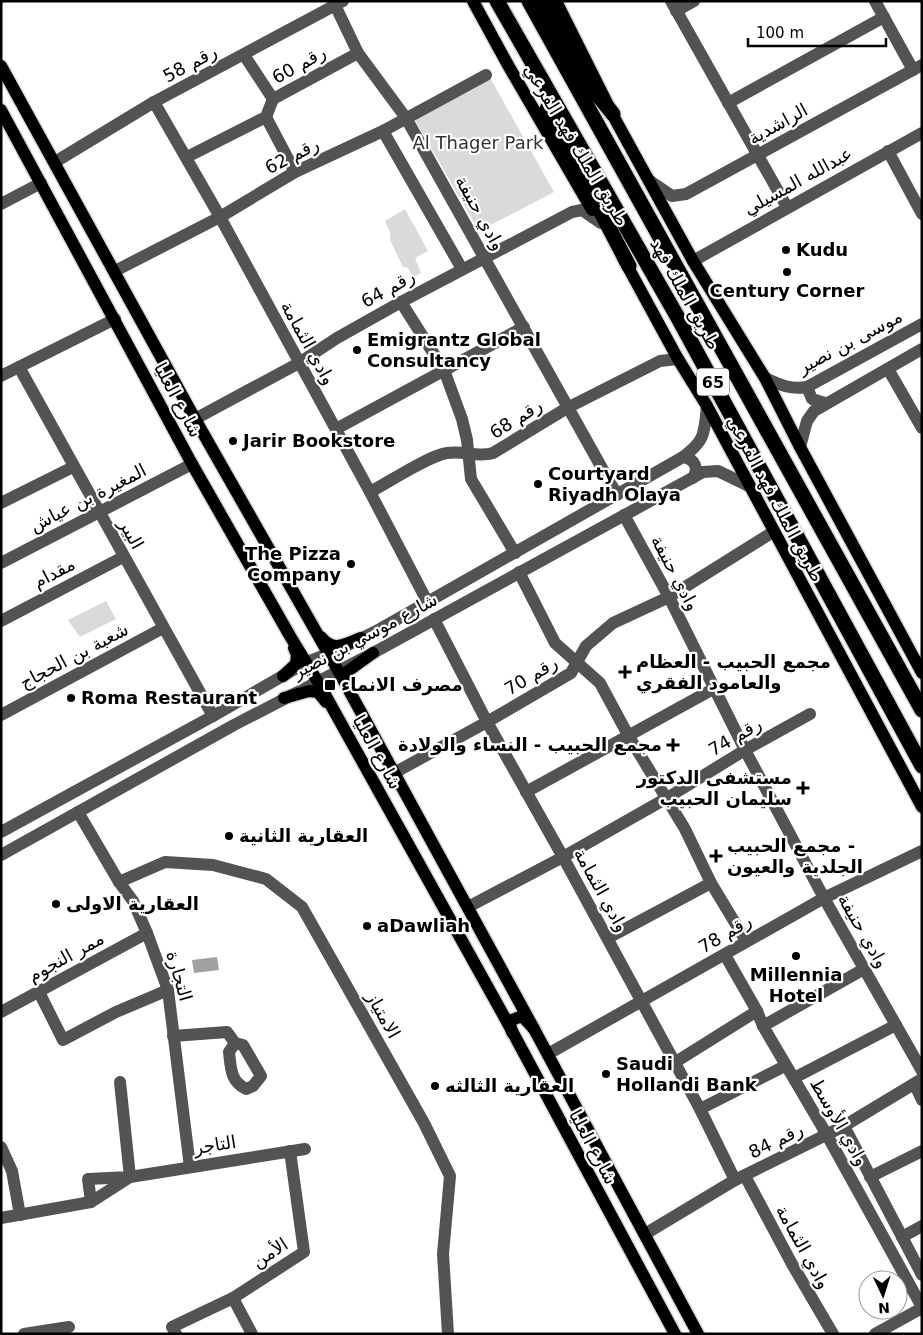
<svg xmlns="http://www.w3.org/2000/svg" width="923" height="1335" font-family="'DejaVu Sans',Vazirmatn,sans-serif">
	<rect width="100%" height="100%" fill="#fff"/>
	<!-- green -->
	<g fill="#dadada">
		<path d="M489,76L554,192L479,231L412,115Z"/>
		<path d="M405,209L428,251L415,258L421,273L414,277L407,267H403L390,240V232L385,221Z"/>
		<path d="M106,601L116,619L80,637L68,620Z"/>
	</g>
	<!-- water -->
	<path fill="#a1a1a1" d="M217,957L219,970L194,973L192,960Z"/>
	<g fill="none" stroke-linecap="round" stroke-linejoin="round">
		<defs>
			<g id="major">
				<path d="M473,1L508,65L592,210"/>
				<path d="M556,1L616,121L693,261L765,378L800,447L922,673"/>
				<path d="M1,66L195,419L339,672L534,1029"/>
				<path d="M1,110L192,464L290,636L318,682L505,1018L675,1334"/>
				<path d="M623,258L678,359L707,406L922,807"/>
				<path d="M321,637C334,653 344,644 361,638"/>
				<path d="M283,676L296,664L297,655L294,648"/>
				<path d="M349,687L346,677L348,671L373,653"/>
				<path d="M284,698L309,691L318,692L326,702"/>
				<path d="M512,1032L510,1024L512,1020L522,1016L534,1029L698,1334"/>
			</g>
			<g id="highway">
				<path d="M497,1L677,316L922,766"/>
				<path d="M529,1L922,710"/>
				<path d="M541,1L561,32L592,88L613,114"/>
				<path d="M547,109L629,266"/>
			</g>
		</defs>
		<!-- major casing -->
		<use href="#major" stroke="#dbdbdb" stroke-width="15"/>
		<!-- highway casing -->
		<use href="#highway" stroke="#dbdbdb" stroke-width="18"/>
		<!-- minor -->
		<g stroke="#535353" stroke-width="12">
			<path d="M671,1L787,207"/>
			<path d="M875,1L913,70"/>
			<path d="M335,5L358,53L406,118L617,495"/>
			<path d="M676,11L694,1"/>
			<path d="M244,55L273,99"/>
			<path d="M154,102L220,217L370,492L428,603"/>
			<path d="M728,103L884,17"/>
			<path d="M266,117L295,172"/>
			<path d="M383,131L462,269"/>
			<path d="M888,151L922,214"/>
			<path d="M187,157L266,117L273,99L358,53"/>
			<path d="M55,162L154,102L343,1"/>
			<path d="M650,181L672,196L686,194L922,65"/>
			<path d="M1,204L41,183"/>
			<path d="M693,261L922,133"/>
			<path d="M115,271L220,217L295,172L383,131L486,75"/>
			<path d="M401,302L444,370L462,419L467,440L471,479L515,553"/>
			<path d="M19,367L213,716"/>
			<path d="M888,369L922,428"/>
			<path d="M1,376L115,319"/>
			<path d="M765,378C780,385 791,390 807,387L922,324"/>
			<path d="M807,387L812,399L825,403"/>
			<path d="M195,419L299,363L337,338L401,302L572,212L582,210L601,223"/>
			<path d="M336,429L524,327"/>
			<path d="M800,447L807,421L814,411L922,349"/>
			<path d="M683,457C695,459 699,468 693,478"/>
			<path d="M370,492C389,482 428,456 447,453C463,450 477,458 493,453L567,408L660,361L678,359"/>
			<path d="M1,503L73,467"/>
			<path d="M624,515L669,597L745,750L824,898L922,1071"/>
			<path d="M1,563L192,464"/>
			<path d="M519,572L555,643L600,683L628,735L685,829L711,883L746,941"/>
			<path d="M434,619L487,722L563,857L700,1109L735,1180"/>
			<path d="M1,621L123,557"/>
			<path d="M1,715L163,628"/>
			<path d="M394,773L487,722L571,673L586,646L613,623L669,597L773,532"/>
			<path d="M526,792L715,688"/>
			<path d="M78,812L119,882L133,901L147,933L168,990L190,1167"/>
			<path d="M1,832L213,716L307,662L340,649L380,629L683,457C706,440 704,433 707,406"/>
			<path d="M1,855L234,725L373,653L703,472L718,471L749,486"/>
			<path d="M119,882L165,862L213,865L266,879L302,907L424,1123L450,1176L443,1254L448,1334"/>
			<path d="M468,907L563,857L667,798L745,750L810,714"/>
			<path d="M608,938L711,883"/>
			<path d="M725,955L757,1011L763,1026L827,1135L922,1307"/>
			<path d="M39,992L63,1040L116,1012L168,990"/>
			<path d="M1,1012L147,933"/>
			<path d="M763,1026L864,969"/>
			<path d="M173,1036L227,1032L235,1043L243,1045L261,1076L253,1086L246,1089C230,1081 231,1068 229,1052L235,1043"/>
			<path d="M548,1054L824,898L922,851"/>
			<path d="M674,1063L757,1011"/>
			<path d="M794,1078L896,1025"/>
			<path d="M915,1085L922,1100"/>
			<path d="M700,1109L785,1066"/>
			<path d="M844,1126L922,1275"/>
			<path d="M1,1147L12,1171L20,1215"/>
			<path d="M745,1176L792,1264L833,1334"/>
			<path d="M870,1177L922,1151"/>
			<path d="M91,1202L88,1179L130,1177L120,1082"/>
			<path d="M1,1218L91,1202L130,1177L305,1149"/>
			<path d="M645,1234L735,1180L844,1126L922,1079"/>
			<path d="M902,1237L922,1226"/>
			<path d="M233,1298L252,1334"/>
			<path d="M24,1334L69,1327"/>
			<path d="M176,1334L172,1327L233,1298L304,1252L290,1151"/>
			<path d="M875,1334L922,1308"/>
		</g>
		<!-- major -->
		<use href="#major" stroke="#000" stroke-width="12"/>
		<!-- highway -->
		<use href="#highway" stroke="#000" stroke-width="15"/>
	</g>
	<!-- markers -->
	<g fill="#000" stroke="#fff" stroke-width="2">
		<circle cx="786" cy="250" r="5"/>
		<circle cx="787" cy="272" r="5"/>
		<circle cx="357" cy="350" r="5"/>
		<circle cx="233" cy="441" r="5"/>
		<circle cx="538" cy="484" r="5"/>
		<circle cx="351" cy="564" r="5"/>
		<path d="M622.5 664.5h5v5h5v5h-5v5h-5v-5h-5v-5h5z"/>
		<rect x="324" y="679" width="12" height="12" rx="2.5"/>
		<circle cx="71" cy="698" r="5"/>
		<path d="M670.5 737.5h5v5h5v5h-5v5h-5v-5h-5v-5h5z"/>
		<path d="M800.5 780.5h5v5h5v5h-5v5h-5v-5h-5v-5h5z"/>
		<circle cx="229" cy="836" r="5"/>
		<path d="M713.5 848.5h5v5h5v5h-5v5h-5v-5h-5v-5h5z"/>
		<circle cx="56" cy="904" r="5"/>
		<circle cx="367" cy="926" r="5"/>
		<circle cx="796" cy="956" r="5"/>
		<circle cx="606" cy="1074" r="5"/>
		<circle cx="435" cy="1086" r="5"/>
	</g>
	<g text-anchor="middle" stroke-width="4.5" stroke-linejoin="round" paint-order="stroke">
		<!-- shield labels -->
		<rect fill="#fff" stroke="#4c4c4c" stroke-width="1" x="697" y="368.5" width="32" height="27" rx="4"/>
		<g font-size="16" font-weight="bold" fill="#000">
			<text x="713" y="388">65</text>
		</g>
		<!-- street labels -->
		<g font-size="18" fill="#000" stroke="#fff">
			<text transform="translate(190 64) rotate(-28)" y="6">رقم 58</text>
			<text transform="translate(299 65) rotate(-29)" y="6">رقم 60</text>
			<text transform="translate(778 124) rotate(-29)" y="6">الراشدية</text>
			<text transform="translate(576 145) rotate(59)" y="6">طريق الملك فهد الفرعي</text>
			<text transform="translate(292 156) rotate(-27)" y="6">رقم 62</text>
			<text transform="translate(798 181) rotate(-29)" y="6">عبدالله المسيلي</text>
			<text transform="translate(480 213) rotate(61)" y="6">وادي حنيفة</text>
			<text transform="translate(388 289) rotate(-29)" y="6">رقم 64</text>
			<text transform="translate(685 294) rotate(61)" y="6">طريق الملك فهد</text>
			<text transform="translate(850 342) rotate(-28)" y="6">موسى بن نصير</text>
			<text transform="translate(308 343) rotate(61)" y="6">وادي الثمامة</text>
			<text transform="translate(178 400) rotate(62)" y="6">شارع العليا</text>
			<text transform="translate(516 419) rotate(-32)" y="6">رقم 68</text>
			<text transform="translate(88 498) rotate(-27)" y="6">المغيرة بن عياش</text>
			<text transform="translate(775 499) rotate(62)" y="6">طريق الملك فهد الفرعي</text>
			<text transform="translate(131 534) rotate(61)" y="6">البير</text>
			<text transform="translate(54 573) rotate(-28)" y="6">مقدام</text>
			<text transform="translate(675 573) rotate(62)" y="6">وادي حنيفة</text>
			<text transform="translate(365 636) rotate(-28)" y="6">شارع موسي بن نصير</text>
			<text transform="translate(74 656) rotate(-28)" y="6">شعبة بن الحجاج</text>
			<text transform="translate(531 676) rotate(-31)" y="6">رقم 70</text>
			<text transform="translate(735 737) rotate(-30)" y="6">رقم 74</text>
			<text transform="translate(377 752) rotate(61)" y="6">شارع العليا</text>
			<text transform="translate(601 890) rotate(61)" y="6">وادي الثمامة</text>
			<text transform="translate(863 931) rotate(60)" y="6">وادي حنيفة</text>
			<text transform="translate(725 934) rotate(-31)" y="6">رقم 78</text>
			<text transform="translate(66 957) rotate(-29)" y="6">ممر النجوم</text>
			<text transform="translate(179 976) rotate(74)" y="6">التجارة</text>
			<text transform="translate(383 1015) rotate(61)" y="6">الامتياز</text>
			<text transform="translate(839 1122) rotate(60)" y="6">وادي الأوسط</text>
			<text transform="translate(776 1141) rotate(-26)" y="6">رقم 84</text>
			<text transform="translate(215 1145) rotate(-9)" y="6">التاجر</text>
			<text transform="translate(593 1147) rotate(62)" y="6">شارع العليا</text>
			<text transform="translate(803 1247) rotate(61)" y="6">وادي الثمامة</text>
			<text transform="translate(270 1253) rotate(-33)" y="6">الأمن</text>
		</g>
		<!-- park labels -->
		<g font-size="18" fill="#313131" stroke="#fff">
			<text x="478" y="149">Al Thager Park</text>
		</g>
		<!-- poi labels -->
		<g font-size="18" font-weight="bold" fill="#000" stroke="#fff" text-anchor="start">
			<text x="796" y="256">Kudu</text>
			<text x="787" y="297" text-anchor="middle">Century Corner</text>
			<text x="367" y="346">Emigrantz Global<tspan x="367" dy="21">Consultancy</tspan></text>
			<text x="243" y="447">Jarir Bookstore</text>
			<text x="548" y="480">Courtyard<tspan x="548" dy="21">Riyadh Olaya</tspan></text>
			<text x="341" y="560" text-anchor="end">The Pizza<tspan x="341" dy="21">Company</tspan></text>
			<text x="636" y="668">مجمع الحبيب - العظام<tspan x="636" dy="21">والعامود الفقري</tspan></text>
			<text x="341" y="691">مصرف الانماء</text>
			<text x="81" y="704">Roma Restaurant</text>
			<text x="662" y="751" text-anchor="end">مجمع الحبيب - النساء والولادة</text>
			<text x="792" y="784" text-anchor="end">مستشفى الدكتور<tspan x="792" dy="21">سليمان الحبيب</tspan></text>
			<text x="239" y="842">العقارية الثانية</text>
			<text x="727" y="852">مجمع الحبيب -<tspan x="727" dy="21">الجلدية والعيون</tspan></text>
			<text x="66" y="910">العقارية الاولى</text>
			<text x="377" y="932">aDawliah</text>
			<text x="796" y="981" text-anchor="middle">Millennia<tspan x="796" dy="21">Hotel</tspan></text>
			<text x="616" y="1070">Saudi<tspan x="616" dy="21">Hollandi Bank</tspan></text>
			<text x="445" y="1092">العقارية الثالثه</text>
		</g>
	</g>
	<!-- border -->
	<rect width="923" height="1335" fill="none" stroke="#000000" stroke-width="5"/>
	<!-- north arrow -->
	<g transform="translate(883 1295) rotate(176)"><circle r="24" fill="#ffffff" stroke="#999999"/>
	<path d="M0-4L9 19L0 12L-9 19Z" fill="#000000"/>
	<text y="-8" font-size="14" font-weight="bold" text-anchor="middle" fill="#000000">N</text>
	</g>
	<!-- scale -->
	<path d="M748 38v8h138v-8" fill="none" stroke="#000000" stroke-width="2.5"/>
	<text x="756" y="38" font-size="15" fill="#000000" stroke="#ffffff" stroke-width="4" paint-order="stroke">100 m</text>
</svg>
